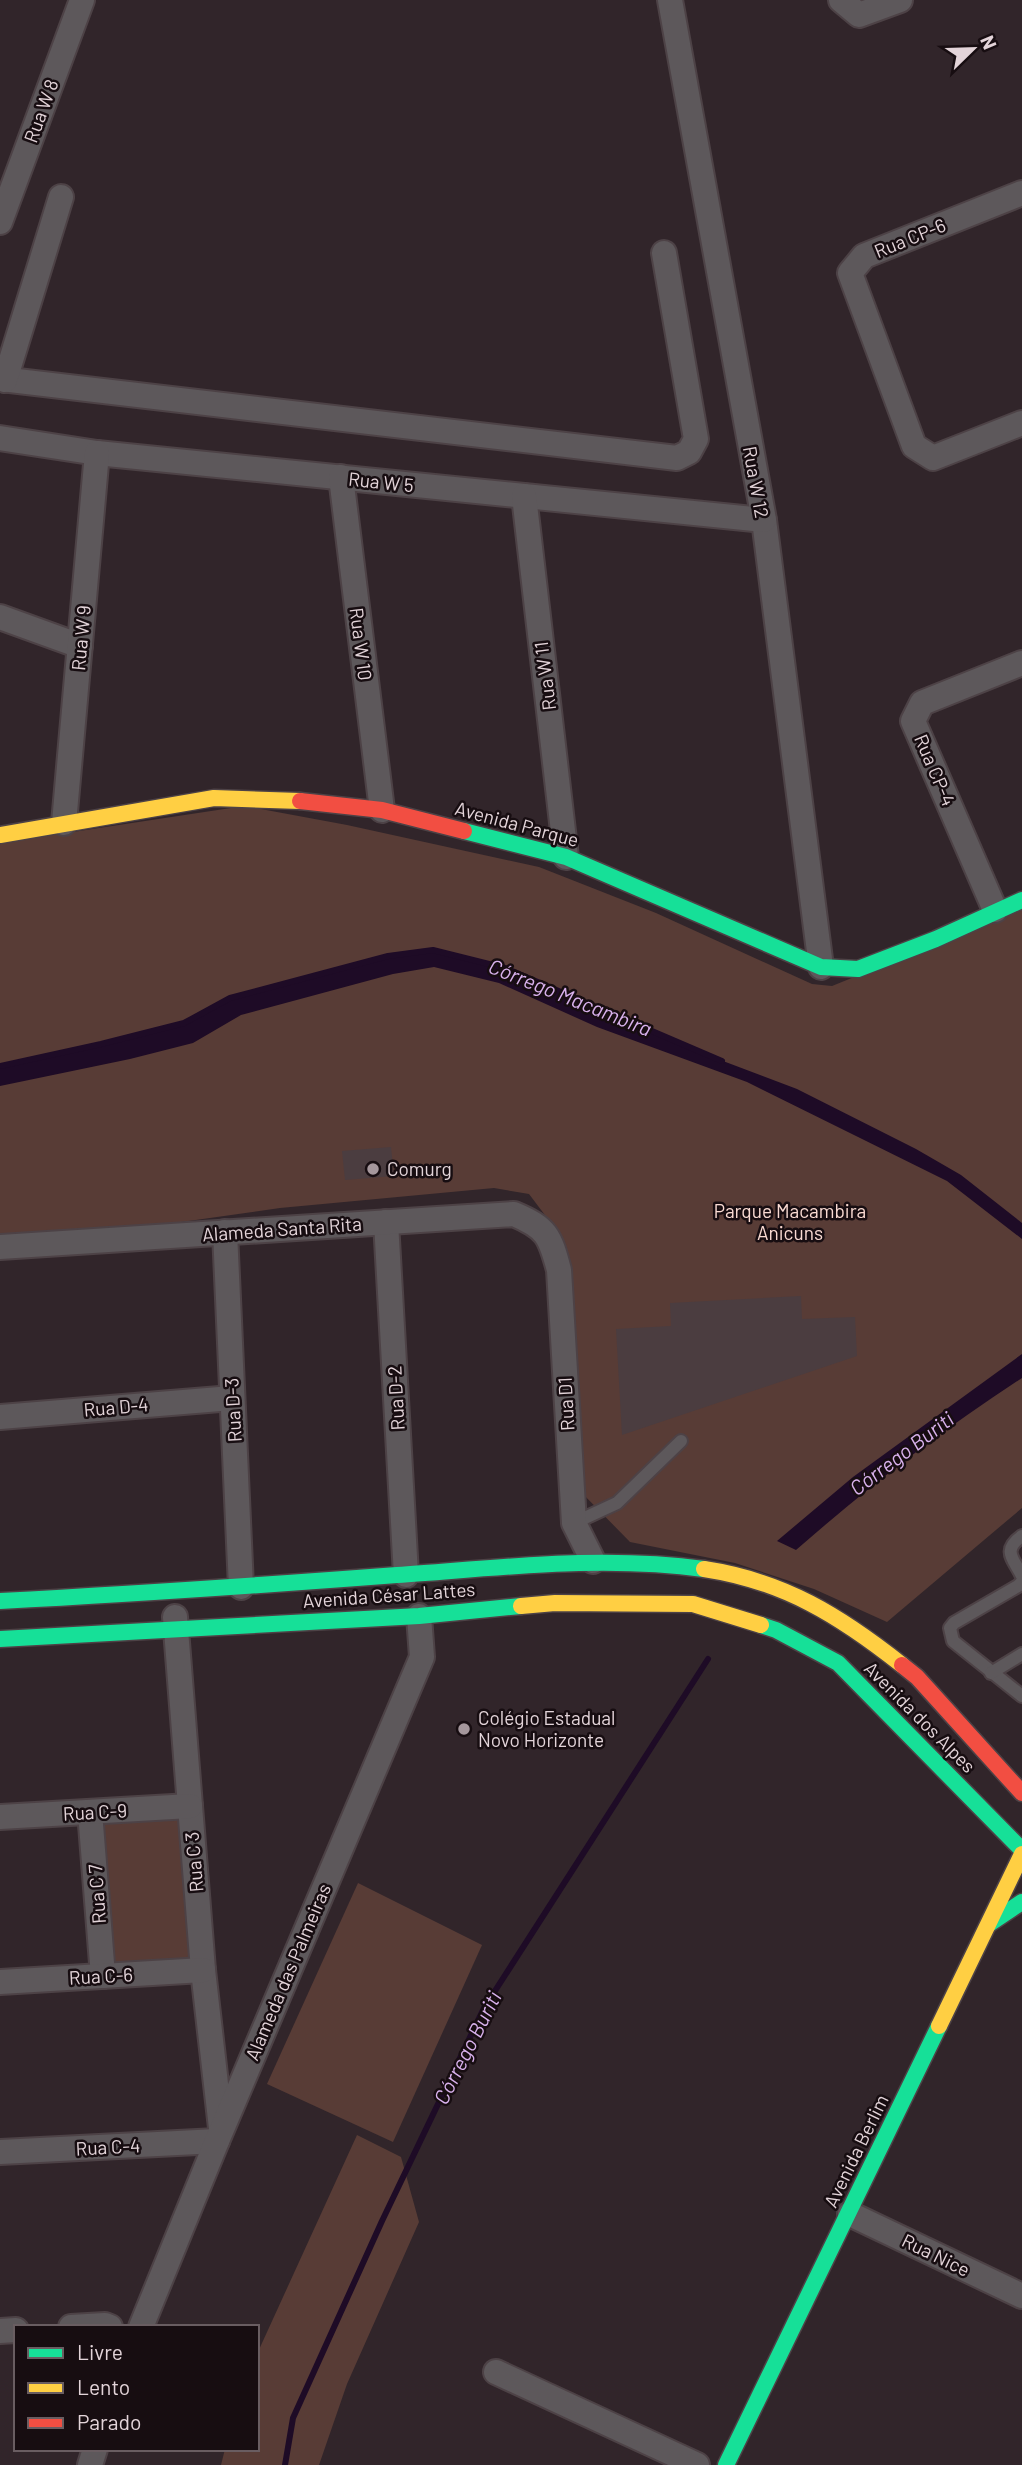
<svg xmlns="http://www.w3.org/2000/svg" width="1022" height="2465" font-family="Barlow,sans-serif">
	<rect width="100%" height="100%" fill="#31252a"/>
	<!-- green -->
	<g fill="#583c36">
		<path d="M244,806L347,825L539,867L656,913L812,984L832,986L1022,909V1508L887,1622L814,1589L735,1563L630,1542L580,1491L560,1235L529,1194L494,1188L280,1208L146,1227L0,1235V843Z"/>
		<path d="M180,1817L189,1958L112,1963L102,1822Z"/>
		<path d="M358,1883L482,1945L393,2142L267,2084Z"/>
		<path d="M357,2135L401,2157L419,2222L347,2384L319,2465H221L225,2449H257V2354Z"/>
	</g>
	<!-- water -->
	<g fill="#1e0b26">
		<path d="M433,950L505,968L715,1058L797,1089L916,1149L961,1175L1022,1223V1239L947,1181L747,1082L597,1027L499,983L434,967L393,974L241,1015L193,1043L130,1059L0,1086V1066L101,1044L184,1023L230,998L388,956Z"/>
		<path d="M1022,1354V1378C942,1430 868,1487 796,1550L777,1541L853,1477Z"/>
	</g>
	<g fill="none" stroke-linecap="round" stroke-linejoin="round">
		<!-- stream -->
		<g stroke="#1e0b26" stroke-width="6">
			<path d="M0,1066L101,1044L184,1023L230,998L388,956L433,950L505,968L722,1061"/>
			<path d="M285,2465L293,2418L382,2221L484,2008L708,1659"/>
		</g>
	</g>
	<!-- building -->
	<g fill="#4b3d40">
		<path d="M391,1147L394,1176L345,1180L342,1151Z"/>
		<path d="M801,1296L802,1319L855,1317L857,1356L622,1435L616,1329L671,1326L670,1303Z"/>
	</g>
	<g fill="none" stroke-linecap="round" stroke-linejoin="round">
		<defs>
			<g id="lane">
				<path d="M574,1523L617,1503L681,1441"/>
				<path d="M1022,1536C1001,1551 1014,1559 1022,1576"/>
				<path d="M1022,1582L1018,1586L954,1623L950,1628L953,1641L1022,1696"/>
				<path d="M991,1673L1022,1654"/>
			</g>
			<g id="street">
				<path d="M670,0L764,520L821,967"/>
				<path d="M841,0L859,15L900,0"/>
				<path d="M1022,193L864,256L850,273L914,446L933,458L1022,423"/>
				<path d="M0,222L82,0"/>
				<path d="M0,379L677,458L689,452L696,439L664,253"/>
				<path d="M5,380L61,197"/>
				<path d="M0,438L97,453L764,520"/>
				<path d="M341,477L382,810"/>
				<path d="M524,496L566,857"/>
				<path d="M0,617L80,646"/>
				<path d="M64,823L97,453"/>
				<path d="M995,910L913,721L922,703L1022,663"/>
				<path d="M386,1222L406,1575"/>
				<path d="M225,1232L241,1587"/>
				<path d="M0,1247L514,1214C547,1228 550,1236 559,1270L574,1523L593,1561"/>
				<path d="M0,1417L232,1398"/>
				<path d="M175,1617L203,1970L221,2128"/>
				<path d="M90,1812L103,1976"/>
				<path d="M0,1817L190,1806"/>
				<path d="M0,1982L203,1970"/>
				<path d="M0,2152L217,2141"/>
				<path d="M850,2214L1022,2296"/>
				<path d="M71,2327L105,2325L110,2327"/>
				<path d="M141,2327L217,2141L422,1657L419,1616"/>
				<path d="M0,2331L16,2330"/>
				<path d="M496,2372L697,2465"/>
				<path d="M90,2465L95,2449"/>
			</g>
			<g id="fast">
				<path d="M464,831L566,857L821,967L858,969L936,939L1022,900"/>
				<path d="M0,1601C132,1594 265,1585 397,1575C500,1568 601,1555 704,1569"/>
				<path d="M761,1625L776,1630L838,1663L1022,1850"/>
				<path d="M0,1639L419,1616L521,1606"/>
				<path d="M989,1924L1022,1902"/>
				<path d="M726,2465L939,2026"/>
			</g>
			<g id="slow">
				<path d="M0,835L214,798L300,801"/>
				<path d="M704,1569C784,1581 840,1616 902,1665"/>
				<path d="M521,1606L555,1603L693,1604L761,1625"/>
				<path d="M939,2026L1022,1854"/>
			</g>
			<g id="jam">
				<path d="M300,801L382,810L464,831"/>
				<path d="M902,1665L917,1677L1022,1793"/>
			</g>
		</defs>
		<!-- lane casing -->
		<use href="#lane" stroke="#4d4246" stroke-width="16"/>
		<!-- street casing -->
		<use href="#street" stroke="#4d4246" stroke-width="28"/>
		<!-- fast casing -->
		<use href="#fast" stroke="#4d4246" stroke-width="19"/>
		<!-- slow casing -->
		<use href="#slow" stroke="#4d4246" stroke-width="19"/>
		<!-- jam casing -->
		<use href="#jam" stroke="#4d4246" stroke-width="19"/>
		<!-- lane -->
		<use href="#lane" stroke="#5d585b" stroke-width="12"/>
		<!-- street -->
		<use href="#street" stroke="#5d585b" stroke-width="24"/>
		<!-- fast -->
		<use href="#fast" stroke="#16e098" stroke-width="16"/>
		<!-- slow -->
		<use href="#slow" stroke="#ffcf43" stroke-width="16"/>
		<!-- jam -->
		<use href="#jam" stroke="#f24e42" stroke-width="16"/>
	</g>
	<!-- markers -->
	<g fill="#a5979c" stroke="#170d11" stroke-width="2.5">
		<circle cx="373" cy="1169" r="7"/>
		<circle cx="464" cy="1729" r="7"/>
	</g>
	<g text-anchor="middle" stroke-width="5" stroke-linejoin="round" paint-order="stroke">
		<!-- street labels -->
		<g font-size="19" fill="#e3d4d9" stroke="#170d11">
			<text transform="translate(41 111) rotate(-70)" y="7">Rua W 8</text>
			<text transform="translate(910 238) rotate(-22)" y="7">Rua CP-6</text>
			<text transform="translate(381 482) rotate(6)" y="7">Rua W 5</text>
			<text transform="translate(756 482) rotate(80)" y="7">Rua W 12</text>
			<text transform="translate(81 638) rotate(-85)" y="7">Rua W 9</text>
			<text transform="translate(361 644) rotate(83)" y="7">Rua W 10</text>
			<text transform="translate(545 676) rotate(-97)" y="7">Rua W 11</text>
			<text transform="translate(935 770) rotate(67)" y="7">Rua CP-4</text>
			<text transform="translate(517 824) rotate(15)" y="7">Avenida Parque</text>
			<text transform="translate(282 1229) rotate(-4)" y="7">Alameda Santa Rita</text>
			<text transform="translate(396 1398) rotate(-93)" y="7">Rua D-2</text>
			<text transform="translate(566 1404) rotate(-93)" y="7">Rua D1</text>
			<text transform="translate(116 1407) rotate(-5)" y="7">Rua D-4</text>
			<text transform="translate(233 1410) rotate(-93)" y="7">Rua D-3</text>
			<text transform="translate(389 1595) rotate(-4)" y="7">Avenida César Lattes</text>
			<text transform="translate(920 1717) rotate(45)" y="7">Avenida dos Alpes</text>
			<text transform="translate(95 1812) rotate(-3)" y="7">Rua C-9</text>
			<text transform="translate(194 1862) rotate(-95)" y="7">Rua C 3</text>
			<text transform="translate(97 1894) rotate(-94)" y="7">Rua C 7</text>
			<text transform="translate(288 1972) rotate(-67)" y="7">Alameda das Palmeiras</text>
			<text transform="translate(101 1976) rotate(-3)" y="7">Rua C-6</text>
			<text transform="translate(108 2147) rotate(-3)" y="7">Rua C-4</text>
			<text transform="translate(856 2151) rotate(-64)" y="7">Avenida Berlim</text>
			<text transform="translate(936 2255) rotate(26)" y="7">Rua Nice</text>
		</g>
		<!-- poi labels -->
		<g font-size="19" fill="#e3d4d9" stroke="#170d11" text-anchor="start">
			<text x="387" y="1176">Comurg</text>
			<text x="478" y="1725">Colégio Estadual<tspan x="478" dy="22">Novo Horizonte</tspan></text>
		</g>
		<!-- park labels -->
		<g font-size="19" fill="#fadbd3" stroke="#170d11">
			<text x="790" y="1218">Parque Macambira<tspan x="790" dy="22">Anicuns</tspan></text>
		</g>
		<!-- water labels -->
		<g font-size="21" font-style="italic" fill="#d8b1ec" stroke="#170d11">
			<text transform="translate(570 998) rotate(22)" y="7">Córrego Macambira</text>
			<text transform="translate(902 1454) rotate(-37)" y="7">Córrego Buriti</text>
			<text transform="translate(468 2048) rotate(-63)" y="7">Córrego Buriti</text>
		</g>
	</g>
	<!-- legend -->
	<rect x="14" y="2325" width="245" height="126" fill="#170d11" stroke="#695d61" stroke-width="2"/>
	<rect x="28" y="2348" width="35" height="10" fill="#16e098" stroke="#695d61" stroke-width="2"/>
	<text x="77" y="2360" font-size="21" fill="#e3d4d9">Livre</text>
	<rect x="28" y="2383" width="35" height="10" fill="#ffcf43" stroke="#695d61" stroke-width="2"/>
	<text x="77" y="2395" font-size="21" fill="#e3d4d9">Lento</text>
	<rect x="28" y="2418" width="35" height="10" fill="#f24e42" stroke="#695d61" stroke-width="2"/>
	<text x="77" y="2430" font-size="21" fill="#e3d4d9">Parado</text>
	<!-- north arrow -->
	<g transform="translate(973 49) rotate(67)" stroke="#170d11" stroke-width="5" paint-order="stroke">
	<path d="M0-5L12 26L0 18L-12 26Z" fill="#e3d4d9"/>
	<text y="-10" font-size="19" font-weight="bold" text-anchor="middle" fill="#e3d4d9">N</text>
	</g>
</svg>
